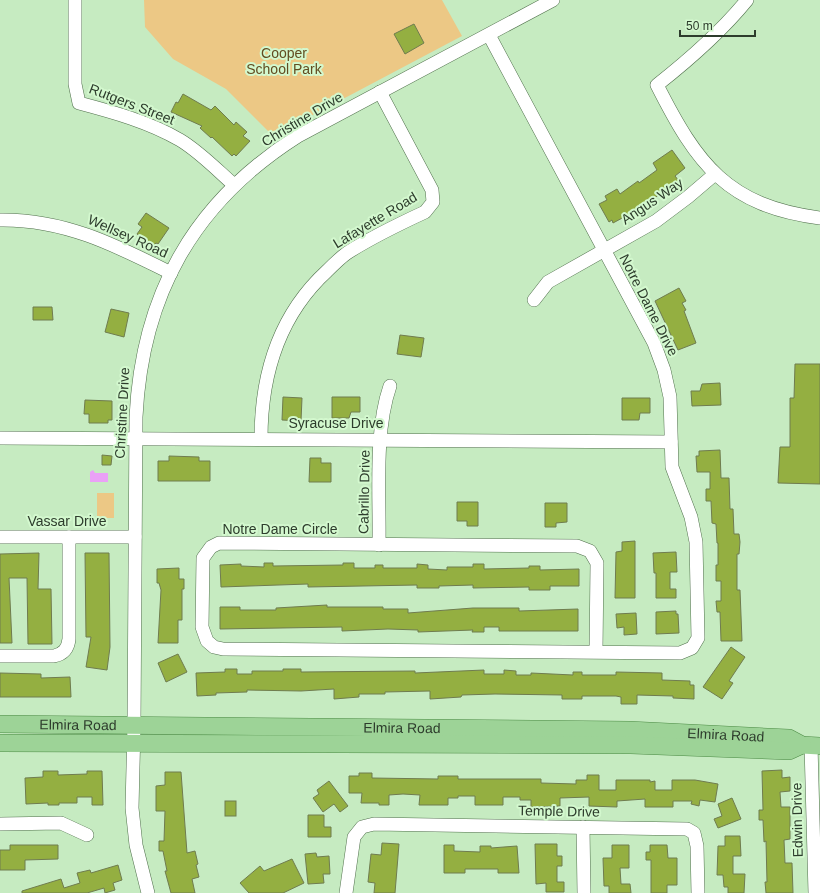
<svg xmlns="http://www.w3.org/2000/svg" width="820" height="893" font-family="Arial,sans-serif">
	<rect width="100%" height="100%" fill="#c6ebc1"/>
	<!-- green -->
	<g fill="#ecc885">
		<path d="M144,0H442L462,36L273,136L226,89L173,59L145,27Z"/>
		<rect x="97" y="493" width="17" height="25"/>
	</g>
	<!-- water -->
	<path fill="#eaa1f6" d="M93,470L95,473H108V482H90V472Z"/>
	<!-- building -->
	<g fill="#94af41" stroke="#6f7c4f">
		<path d="M414,24L424,43L405,54L394,34Z"/>
		<path d="M183,94L211,110L215,106L234,125L236,122L247,132L243,136L250,141L236,156L234,154L232,156L212,137L211,138L200,128L202,126L171,112L176,102L178,103Z"/>
		<path d="M672,150L685,168L675,176L679,181L637,210L613,223L612,220L609,222L599,204L607,200L605,196L617,189L620,194L638,181L639,183L657,170L653,163Z"/>
		<path d="M146,213L169,228L158,244L156,243L154,245L137,234L142,227L138,224Z"/>
		<path d="M679,288L686,301L682,303L686,310L684,311L696,343L678,350L655,301Z"/>
		<path d="M33,307H52L53,320H33Z"/>
		<path d="M111,309L129,313L124,337L105,332Z"/>
		<path d="M400,335L424,338L421,357L397,354Z"/>
		<path d="M795,364H820V484L778,483L780,447H790V398H794Z"/>
		<path d="M720,383L721,405L692,406L691,391H700L702,384Z"/>
		<path d="M283,397L302,398L301,421L282,420Z"/>
		<path d="M332,397H360V412H351L349,418H332Z"/>
		<path d="M622,398H650V413H640L639,420H622Z"/>
		<path d="M85,400L112,401V420H108V423H89V414H84Z"/>
		<path d="M720,450L721,478H729L730,509H733L734,534H739L740,542L739,554H737V590H740L742,641H721L720,612H717L716,601H721V581H716V565H718V543H717L716,524L712,523L711,501H706V489H710V472H697L696,456H699V451Z"/>
		<path d="M102,455L112,456L111,465H102Z"/>
		<path d="M169,456L199,457V461H210V481H158V461H169Z"/>
		<path d="M310,458H321V463H331V482H309Z"/>
		<path d="M457,502H478V526H467V521H457Z"/>
		<path d="M545,503H567V522L556,523V527H545Z"/>
		<path d="M635,541V598H615L616,552L622,551V542Z"/>
		<path d="M676,552L677,572H670V589H676V598H656V573H654L653,553Z"/>
		<path d="M39,553L38,589H51L52,644H28L27,578H9L12,643H0V554Z"/>
		<path d="M85,553H109L110,647L107,670L86,667L91,637H86Z"/>
		<path d="M264,563H273V566L343,565V563H354V568H375V565H383V568H417V564L428,565V569L447,570V567H473V564H484V569L529,568V566H540V570L579,569V586H550V590H529V587L473,588V585L439,586V588H417V585L308,587V584L221,587L220,565L241,564V566L264,567Z"/>
		<path d="M179,568V579H184V589H182V620H178V643H158L161,590L159,583H157V569Z"/>
		<path d="M327,605V607H383V609H408V613L473,608H519V611L578,609V631H499V627H484V632H472L473,630L418,632V630L388,629L342,631V627L220,629V607H240V610H276V608Z"/>
		<path d="M676,611V614H678L679,633L656,634V612Z"/>
		<path d="M636,613L637,634L624,635V627L617,628L616,614Z"/>
		<path d="M731,647L745,657L729,681L733,683L722,699L703,687Z"/>
		<path d="M178,654L187,672L166,682L158,663Z"/>
		<path d="M225,669H237V674H252V671H283V669H301V672L415,671V673L484,670V674H504V670L516,671V675H531V673L573,675V672H582V675H616V672L662,673V680L690,681V685H694V699L673,698V696L637,695V704H621V697L616,696H582V699H562V695L495,694L462,695L461,697L430,699V691L385,692V694H359V697L334,699V689L301,691L247,690V692L216,693V695L197,696L196,673L225,672Z"/>
		<path d="M0,673L41,674V678L70,677L71,697H0Z"/>
		<path d="M782,770V778L790,777V791L780,792L781,807H790V839L784,840L785,863H792L793,893H766L765,882H767L766,841L764,842L763,820H759V810H763L762,771Z"/>
		<path d="M43,771H58V775L87,774V771H102L103,805H92V797H77V803H59V805H48V803L26,804L25,778L43,777Z"/>
		<path d="M165,772H181L187,853L195,851L198,864L196,865L199,877L192,879L195,893H171L165,871H167L163,851H159V841H164L165,811H156V786L165,785Z"/>
		<path d="M359,773H372V778L438,779V776H458V779H541V783L576,784V780H587V775H599V790H616V780H650V782L655,781V790H672V780H695L718,784L715,802L700,800L699,806L691,804L692,801H673V807H645V799L617,801V807L589,806V797L560,798V806L531,807V800H520V797H503V805H475V796H458V798H448V805H419L420,795L403,794L389,795V805H379V803H361L362,793H349V776H359Z"/>
		<path d="M329,781L348,806L340,812L334,804L323,812L313,798L319,794L317,790Z"/>
		<path d="M732,798L741,819L718,828L714,819L722,816L718,804Z"/>
		<rect x="225" y="801" width="11" height="15"/>
		<path d="M308,815H324V827H331V837H308Z"/>
		<path d="M725,836H740L741,856H733V874H745L744,893H728V887H724L723,875H717L718,846H725Z"/>
		<path d="M382,843L399,844L395,893H374L375,883L368,882L371,854L381,855Z"/>
		<path d="M535,844H557V856H562V866H557V882H564V892H546V883L536,884Z"/>
		<path d="M10,845H58V859L25,860V870H0V850H10Z"/>
		<path d="M444,845H454V851L480,852V846H491V848L517,846L519,873H498V869H465V873H444Z"/>
		<path d="M612,845H629V868H620L621,884H630L631,893H609V886H604L603,858H612Z"/>
		<path d="M650,845H667L668,858H677V885H667V893H651V860H646V852H650Z"/>
		<path d="M316,853L317,857L329,856L330,874H323L324,883L308,884L305,854Z"/>
		<path d="M292,859L304,883L283,893H249L240,883L260,866L264,871Z"/>
		<path d="M118,865L122,880L113,883L115,890L105,893L104,888L87,893H22V891L61,879L64,888L80,883L77,873L90,870L91,873Z"/>
	</g>
	<g fill="none" stroke-linecap="round" stroke-linejoin="round">
		<defs>
			<g id="minor">
				<path d="M75,0V84L79,103C113,112 149,122 180,140C200,152 217,170 234,185"/>
				<path d="M747,0C721,32 690,59 657,85C697,164 727,206 820,218"/>
				<path d="M489,35L654,343L664,370L670,397L672,467L691,517L696,542L698,638L692,648L680,653L223,649L214,647L207,641L202,627L203,558L211,547L219,543L577,546L590,551L597,563L596,652"/>
				<path d="M0,220C64,219 115,245 171,273"/>
				<path d="M534,300L548,282L656,221L688,197L715,174"/>
				<path d="M0,438L671,442"/>
				<path d="M261,439C261,375 278,316 327,271C333,265 340,258 347,253C372,237 399,224 425,212L433,202L432,190L380,92"/>
				<path d="M0,537H135"/>
				<path d="M379,545C380,496 374,432 390,386"/>
				<path d="M0,656H54C63,654 68,649 69,639V537"/>
				<path d="M811,745L815,893"/>
				<path d="M0,824L61,823L87,835"/>
				<path d="M583,827L584,893"/>
				<path d="M148,893L136,845L132,808L134,726L136,417C142,294 194,202 298,136L553,0"/>
				<path d="M346,893L354,837L362,827L374,824L687,829L694,833L697,846L698,893"/>
			</g>
			<g id="major">
				<path id="s1" d="M0,724L629,730L789,738L802,745L820,746"/>
				<path d="M0,743L631,745L789,751L802,745"/>
			</g>
		</defs>
		<!-- minor casing -->
		<use href="#minor" stroke="#50704c" stroke-width="14"/>
		<!-- major casing -->
		<use href="#major" stroke="#4c8b45" stroke-width="18"/>
		<!-- minor -->
		<use href="#minor" stroke="#fff" stroke-width="13"/>
		<!-- major -->
		<use href="#major" stroke="#9dd397" stroke-width="17"/>
	</g>
	<g text-anchor="middle" stroke-width="4" stroke-linejoin="round" paint-order="stroke">
		<!-- park labels -->
		<g font-size="14" fill="#624c20" stroke="#d3f8ce">
			<text x="284" y="58">Cooper<tspan x="284" dy="16">School Park</tspan></text>
		</g>
		<!-- street labels -->
		<g font-size="14" fill="#2d3c2c" stroke="#d3f8ce">
			<text transform="translate(132 104) rotate(21)" y="5">Rutgers Street</text>
			<text transform="translate(302 119) rotate(-31)" y="5">Christine Drive</text>
			<text transform="translate(652 201) rotate(-34)" y="5">Angus Way</text>
			<text transform="translate(375 220) rotate(-31)" y="5">Lafayette Road</text>
			<text transform="translate(128 236) rotate(24)" y="5">Wellsey Road</text>
			<text transform="translate(649 305) rotate(63)" y="5">Notre Dame Drive</text>
			<text transform="translate(122 413) rotate(-87)" y="5">Christine Drive</text>
			<text x="336" y="428">Syracuse Drive</text>
			<text transform="translate(364 492) rotate(-89)" y="5">Cabrillo Drive</text>
			<text x="67" y="526">Vassar Drive</text>
			<text x="280" y="534">Notre Dame Circle</text>
			<text dy="5" stroke="none"><textPath href="#s1" startOffset="78">Elmira Road</textPath></text>
			<text dy="5" stroke="none"><textPath href="#s1" startOffset="402">Elmira Road</textPath></text>
			<text dy="5" stroke="none"><textPath href="#s1" startOffset="726">Elmira Road</textPath></text>
			<text transform="translate(559 811) rotate(1)" y="5">Temple Drive</text>
			<text transform="translate(797 820) rotate(-91)" y="5">Edwin Drive</text>
		</g>
	</g>
	<!-- scale -->
	<path d="M680 30v6h75v-6" fill="none" stroke="#2d3c2c" stroke-width="2"/>
	<text x="686" y="30" font-size="12" fill="#2d3c2c" stroke="#d3f8ce" stroke-width="3" paint-order="stroke">50 m</text>
</svg>
